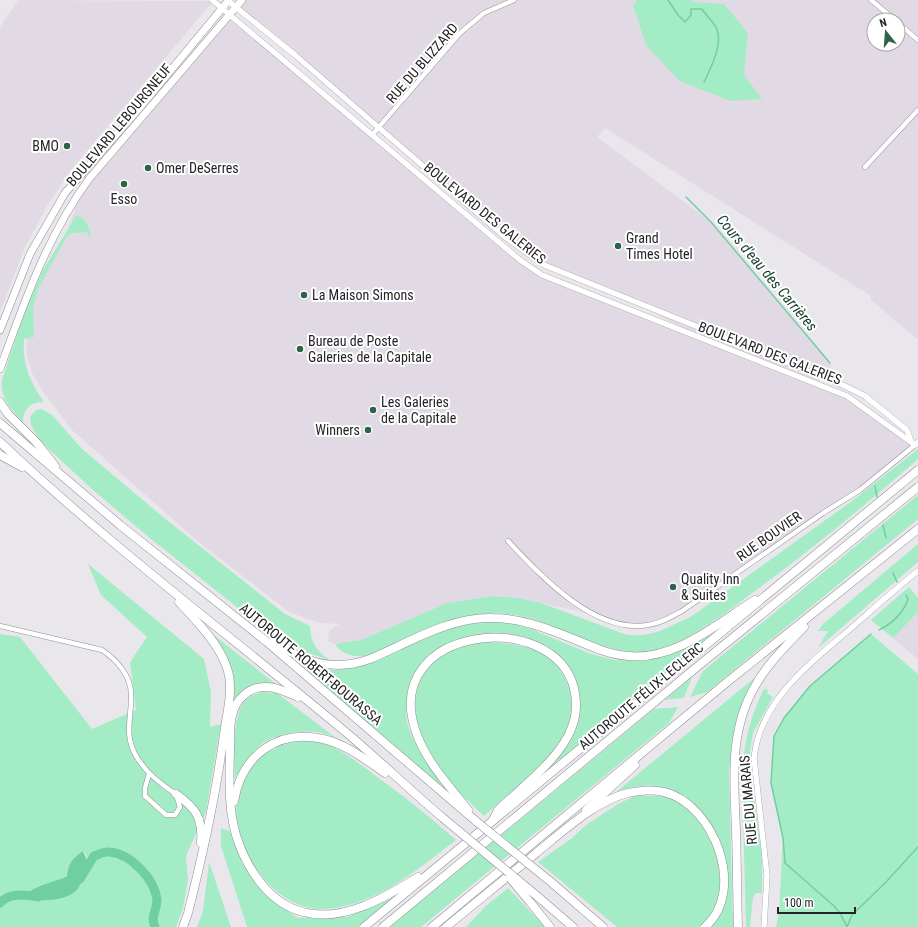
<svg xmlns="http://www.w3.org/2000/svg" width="918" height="927" font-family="'Roboto Condensed',sans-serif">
	<rect width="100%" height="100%" fill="#eae7ec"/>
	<!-- built -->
	<g fill="#e1dae5" fill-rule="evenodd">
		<path d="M18,0L213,1L70,171L59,188L48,204L25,247L0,312V27Z"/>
		<path d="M242,0H918V340L871,300V296L605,128L597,137L711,222L830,363L831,371L819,381L847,396L915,445L860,490L682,611L657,623L624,625L600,616L518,598L494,596L447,603L361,640L335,644L328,641L329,631L339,624L322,623L304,618L288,611L201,544L72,430L42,390L32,373L26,353L31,300L38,280L67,232L77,204L73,200L231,15L541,275L683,328L629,300L544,265L520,249L237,7ZM874,20H898V44H874Z"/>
		<path d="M918,612V659L893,638Z"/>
	</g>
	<!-- green -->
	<g fill="#a4ecc6" fill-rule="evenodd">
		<path d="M637,0H692L694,2L724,4L748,33L744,75L762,99L731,101L679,81L646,45L633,5Z"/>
		<path d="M76,216C86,217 89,227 91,236H88L87,232L72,233L67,236L38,289L33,308L34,337L24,339C22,363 30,382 44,402C30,402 23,409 23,422C11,409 0,398 2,380L25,310L43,270Z"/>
		<path d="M41,409L52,415L81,448L163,517L285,614L310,626C310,642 317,652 330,660L305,652L272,635L146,535L93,490L40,441L31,425L30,417L36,410Z"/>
		<path d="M918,449V459C868,503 817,545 763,585C739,603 714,622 688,637C674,645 654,652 637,652C607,653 560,627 529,618C464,600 424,637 366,656C354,657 342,655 335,644L361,640L447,603L494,596L518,598L541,603L627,635H644L660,631L692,616L852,501Z"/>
		<path d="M918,495V519L707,692L690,697L703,671Z"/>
		<path d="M918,544V562L818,648L828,631H818L823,624Z"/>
		<path d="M88,564L204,659L211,692L210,727L221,724L206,811L186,856L188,880L183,908L176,927H0V634L20,637L92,729L136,710L130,662L147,637L101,595ZM84,851C92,864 83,889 69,895C64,897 58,898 53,899L35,889L58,881L67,876C68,864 73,857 84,851Z"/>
		<path d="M909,587L918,598V612L893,638L871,620Z"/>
		<path d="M734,618L551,767L549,766C568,743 591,713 574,682C572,677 566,672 563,668C557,662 551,652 545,647C533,640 517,637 504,636C460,631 413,649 408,699C408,705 406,712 406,717C410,742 431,765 442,787L292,660L312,668L336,670L357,667L459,625L491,622L519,624L591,654L615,660L640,661L663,657Z"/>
		<path d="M871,634L918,674V927H776L779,913L783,838L771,783L774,736L784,718L810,686Z"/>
		<path d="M215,636L277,685C260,681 245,686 234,700C235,671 229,661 214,638Z"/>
		<path d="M487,642C519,644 550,647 565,678C572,692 574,704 572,720C567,748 506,796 484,816C459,793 431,765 419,732C411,707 415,669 440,655C454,647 472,643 487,642Z"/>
		<path d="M758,675L735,730L729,771L733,927H710C717,918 719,910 722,899C732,861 721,831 691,806C682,798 673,790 660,787C645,783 629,788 615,793Z"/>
		<path d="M692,677L684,698L665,700Z"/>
		<path d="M764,689L768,690L767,693L773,697L753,733L750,751V770L762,853V893H756L753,897L750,927H746L742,774C744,744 750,716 764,689Z"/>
		<path d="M262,692L277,693L345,745C340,742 334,737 329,735C310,728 280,732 263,743C251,752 243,766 234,779C235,759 231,714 246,700C250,696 256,694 262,692Z"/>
		<path d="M678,707L669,723L421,927H390L654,709Z"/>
		<path d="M299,741C309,741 319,741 329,745C346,753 362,765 377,777C405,797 430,817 456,840C418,869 377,905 327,909C274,914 228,844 237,795C238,790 241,786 243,781C245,777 246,771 249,767C261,752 281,744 299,741Z"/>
		<path d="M635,796C650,796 666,794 680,802C716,822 739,901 699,927H617L538,862L572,838L586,825L618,804Z"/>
		<path d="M221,828L232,832L242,863L263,893L275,903L298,918L347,917L393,898L358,927H247L221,846Z"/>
		<path d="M209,862L231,927H197L203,911Z"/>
		<path d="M508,888L545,927H466L486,906Z"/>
	</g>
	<!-- water -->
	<path fill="#70cfa0" d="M83,851L88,863C85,870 83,880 79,887C70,902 39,902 24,898C31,885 55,883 67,876C68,863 73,858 83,851Z"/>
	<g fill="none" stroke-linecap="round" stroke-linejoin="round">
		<!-- stream -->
		<g stroke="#70cfa0" stroke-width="1.5">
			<path d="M668,0L678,15L685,22L691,15V9H702C706,15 712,21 716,27C724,42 711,68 704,82"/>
			<path d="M686,197L711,222L830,363"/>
			<path d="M875,486L877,497"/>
			<path d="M883,525L886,538"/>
			<path d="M893,573L897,582"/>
			<path d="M879,630C892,624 904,612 908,599L906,595"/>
			<path d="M847,927L840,913L834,906L785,863L783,838L771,783L774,736L784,718L810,686L871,634"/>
			<path d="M847,927L852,915L886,882L918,847"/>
		</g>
		<!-- river -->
		<g stroke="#70cfa0" stroke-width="9">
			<path d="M80,879L94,856C98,855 104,851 109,852C130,853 155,879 157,900C157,910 150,917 155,927"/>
			<path d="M0,903C9,892 26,895 38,897"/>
		</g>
		<defs>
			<g id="minor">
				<path d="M871,0L895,20"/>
				<path d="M898,23L918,40"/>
				<path d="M372,135L460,33L484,13L514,0"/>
				<path d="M865,167L918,110"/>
				<path d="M508,541C541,576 594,634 648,625C661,623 671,617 682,611L823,513L860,490L915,445"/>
				<path d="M0,626L102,650C117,660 131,676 131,694C132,710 127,725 130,740C135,764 157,782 176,794L180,807L175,815H166L145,796V788L149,774"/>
			</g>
			<g id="tertiary">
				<path d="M212,0L520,260L542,275L847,396L915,445L918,442"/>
				<path d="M227,0L295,55L505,237L544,265L845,386L865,396L907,430L911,441"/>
				<path d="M764,927L767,876L754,758C760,701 808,665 849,630C872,610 894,590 918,571"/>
			</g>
			<g id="secondary">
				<path d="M0,330L30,254L65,193L137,111L229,0"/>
				<path d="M0,369C24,303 47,236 89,179L242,0"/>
			</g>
			<g id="motorway">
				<path d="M0,402L8,414L37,443L55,466"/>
				<path d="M0,423L120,525L267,642L477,822"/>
				<path d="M0,442C110,546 232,637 348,734C380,761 411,791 443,818"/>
				<path d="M0,455L22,467"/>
				<path d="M179,602C197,622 218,642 227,668C234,688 227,713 224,734C216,795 203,854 188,913L183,927"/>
				<path d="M271,643C281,645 288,651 297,655C321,667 345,668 370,659C408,643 449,617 492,618C521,618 549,629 576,640C593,647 610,655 628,656C675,661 718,623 755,600"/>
				<path d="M298,697C280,689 261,680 244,695C228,708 230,732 230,751C229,781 228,816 239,844C250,873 271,904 303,912C343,923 386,897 418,877"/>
				<path d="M176,794C196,808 203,818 201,843"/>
				<path d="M234,801C242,755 277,729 323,739C346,744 366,760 385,773"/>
				<path d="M468,810C448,784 425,761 415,729C382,626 553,607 574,688C577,701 577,714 572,727C561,758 522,787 498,810L493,820"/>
				<path d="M586,810L635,765"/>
				<path d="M551,882L603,927"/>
				<path d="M537,896L573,927"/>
				<path d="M530,902L550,927"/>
				<path d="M364,927L918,470"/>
				<path d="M383,927L692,671L918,487"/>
				<path d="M432,927L726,683L918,529"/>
				<path d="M446,927C475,903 505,879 535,854C561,833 595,801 628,793C640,791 651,789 664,792C714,804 747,891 705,927"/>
				<path d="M738,927C737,895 737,862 736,830C734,782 729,732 754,688C766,665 786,646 804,627"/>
			</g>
		</defs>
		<!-- minor casing -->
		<use href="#minor" stroke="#908e92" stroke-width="5.5"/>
		<!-- tertiary casing -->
		<use href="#tertiary" stroke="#908e92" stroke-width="6"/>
		<!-- secondary casing -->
		<use href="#secondary" stroke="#908e92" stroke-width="8"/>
		<!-- motorway casing -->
		<use href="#motorway" stroke="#908e92" stroke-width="9"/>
		<!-- minor -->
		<use href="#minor" stroke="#fff" stroke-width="4.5"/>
		<!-- tertiary -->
		<use href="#tertiary" stroke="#fff" stroke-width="5.5"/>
		<!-- secondary -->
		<use href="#secondary" stroke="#fff" stroke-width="7"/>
		<!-- motorway -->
		<use href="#motorway" stroke="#fff" stroke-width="8"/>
		<defs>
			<g id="motorway-bridge">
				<path d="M443,818L537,896"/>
				<path d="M477,822L551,882"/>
				<path d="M510,878L530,902"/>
			</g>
		</defs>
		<!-- motorway-bridge casing -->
		<use href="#motorway-bridge" stroke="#908e92" stroke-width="9" stroke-linecap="butt"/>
		<!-- motorway-bridge -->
		<use href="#motorway-bridge" stroke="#fff" stroke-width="8"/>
	</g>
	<!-- markers -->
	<g fill="#2d6349" stroke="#fff" stroke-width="1.5">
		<circle cx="67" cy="146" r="4"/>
		<circle cx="148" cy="168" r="4"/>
		<circle cx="124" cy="184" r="4"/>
		<circle cx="618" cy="246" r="4"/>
		<circle cx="304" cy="295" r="4"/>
		<circle cx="300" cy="349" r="4"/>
		<circle cx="373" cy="410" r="4"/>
		<circle cx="368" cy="430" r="4"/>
		<circle cx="673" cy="587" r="4"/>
	</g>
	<g text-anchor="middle" stroke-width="4" stroke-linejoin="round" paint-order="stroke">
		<!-- street labels -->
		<g font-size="14" fill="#242325" stroke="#fff">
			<text transform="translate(422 63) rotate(-49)" y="5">RUE DU BLIZZARD</text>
			<text transform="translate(119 125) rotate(-50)" y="5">BOULEVARD LEBOURGNEUF</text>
			<text transform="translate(485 213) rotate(39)" y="5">BOULEVARD DES GALERIES</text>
			<text transform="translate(770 353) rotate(21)" y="5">BOULEVARD DES GALERIES</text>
			<text transform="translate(769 536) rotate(-35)" y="5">RUE BOUVIER</text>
			<text transform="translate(311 664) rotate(40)" y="5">AUTOROUTE ROBERT-BOURASSA</text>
			<text transform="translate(641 696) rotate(-40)" y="5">AUTOROUTE FÉLIX-LECLERC</text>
			<text transform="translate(748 800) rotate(-95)" y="5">RUE DU MARAIS</text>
		</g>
		<!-- poi labels -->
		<g font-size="14" fill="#242325" stroke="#fff" text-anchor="start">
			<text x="59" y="151" text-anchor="end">BMO</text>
			<text x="156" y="173">Omer DeSerres</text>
			<text x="124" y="204" text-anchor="middle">Esso</text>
			<text x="626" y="243">Grand<tspan x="626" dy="16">Times Hotel</tspan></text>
			<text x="312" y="300">La Maison Simons</text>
			<text x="308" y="346">Bureau de Poste<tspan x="308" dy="16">Galeries de la Capitale</tspan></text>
			<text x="381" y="407">Les Galeries<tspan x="381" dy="16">de la Capitale</tspan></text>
			<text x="360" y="435" text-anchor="end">Winners</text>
			<text x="681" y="584">Quality Inn<tspan x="681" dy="16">&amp; Suites</tspan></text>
		</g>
		<!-- water labels -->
		<g font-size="15" font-style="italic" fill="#1a432f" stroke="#fff">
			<text transform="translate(767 273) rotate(50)" y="5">Cours d'eau des Carrières</text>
		</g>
	</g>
	<!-- north arrow -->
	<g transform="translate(886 32) rotate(343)"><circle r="19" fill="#ffffff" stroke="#a7a7a8"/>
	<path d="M0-3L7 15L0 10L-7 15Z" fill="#2d6349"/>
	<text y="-6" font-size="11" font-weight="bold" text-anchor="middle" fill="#242325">N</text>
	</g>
	<!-- scale -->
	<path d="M778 907v6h77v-6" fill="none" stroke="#242325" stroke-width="2"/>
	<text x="784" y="907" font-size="12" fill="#242325" stroke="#ffffff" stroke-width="3" paint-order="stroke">100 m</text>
</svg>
